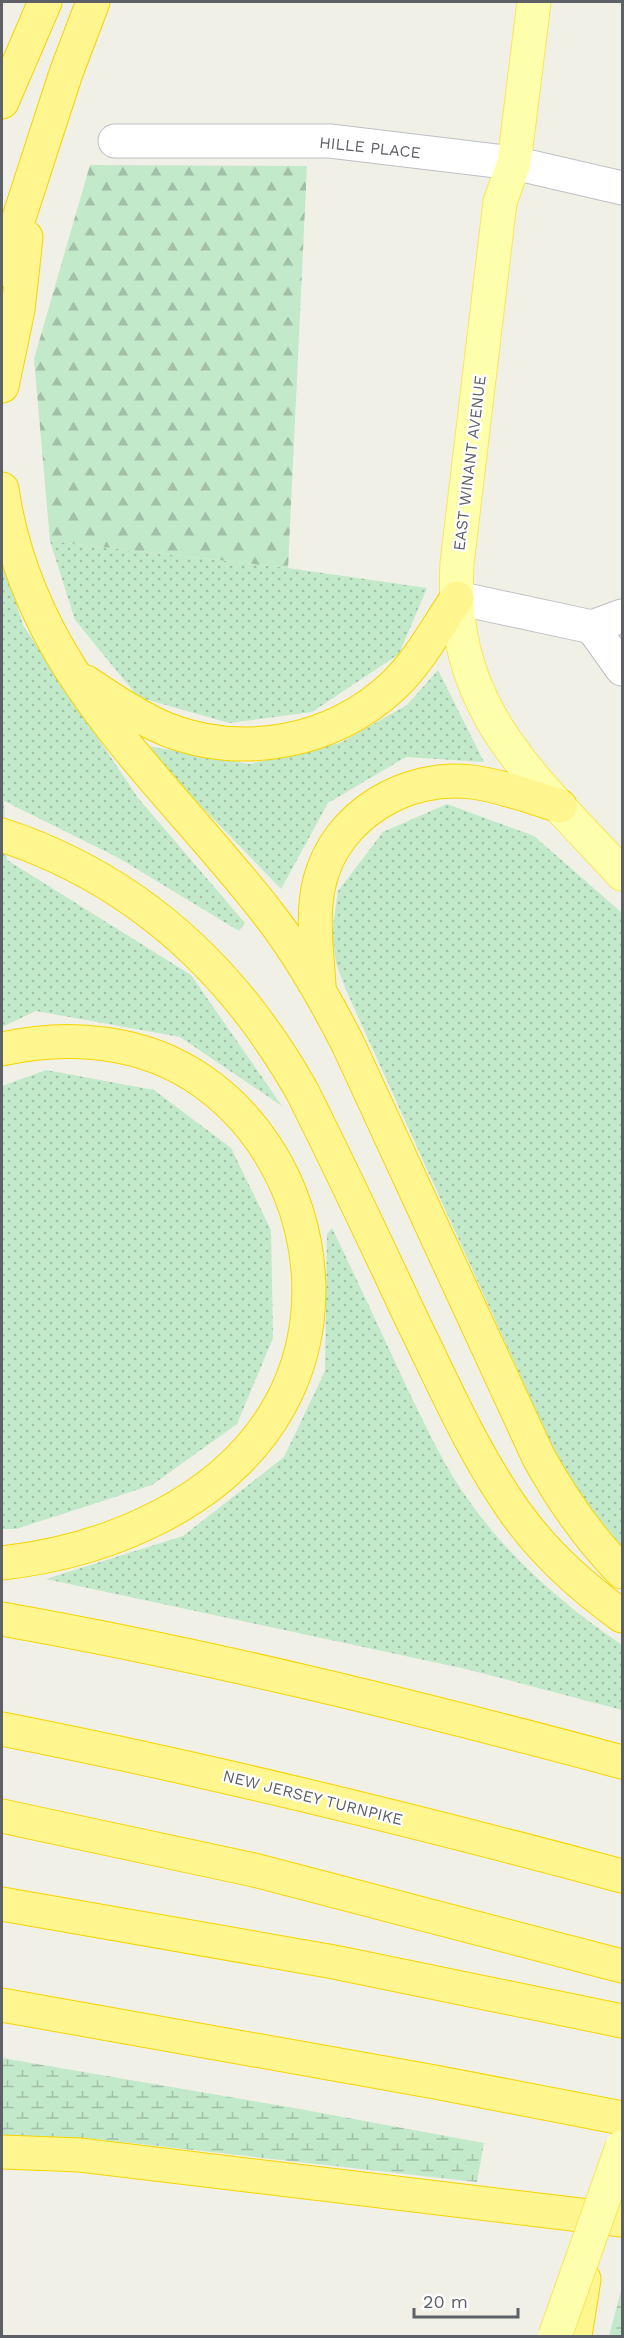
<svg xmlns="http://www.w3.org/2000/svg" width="624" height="2338" font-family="'Work Sans',sans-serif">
	<defs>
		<pattern id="green-dots" width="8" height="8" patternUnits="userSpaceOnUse" patternTransform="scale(1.5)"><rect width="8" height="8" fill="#c2e9c9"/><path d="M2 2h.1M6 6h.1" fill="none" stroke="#a1c0a7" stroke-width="1.8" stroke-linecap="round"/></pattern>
		<pattern id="forest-firs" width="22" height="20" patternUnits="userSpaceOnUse" patternTransform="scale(1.5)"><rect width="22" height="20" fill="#c2e9c9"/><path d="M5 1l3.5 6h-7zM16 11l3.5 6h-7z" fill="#a1c0a7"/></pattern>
		<pattern id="wetland-marsh" width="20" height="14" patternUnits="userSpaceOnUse" patternTransform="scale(1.5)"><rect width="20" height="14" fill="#c2e9c9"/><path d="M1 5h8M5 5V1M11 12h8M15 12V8" fill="none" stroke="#a1c0a7"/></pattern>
	</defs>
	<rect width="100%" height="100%" fill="#f1f0e6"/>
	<!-- green -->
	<g fill="url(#green-dots)">
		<path d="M50,541L288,568L427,588L399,654L312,712L229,723L138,697L75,620Z"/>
		<path d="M2,556L23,625L138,798L245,923L239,931L117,857L4,801L7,860L191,975L282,1106L180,1037L36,1011L2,1027Z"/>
		<path d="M438,670L484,762L406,757L328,803L281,889L142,745L249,764L340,743L407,705Z"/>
		<path d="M447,804L534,836L622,913V1546C595,1516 573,1484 553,1448L346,990L336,963L332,932L338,891L383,832Z"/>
		<path d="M46,1070L154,1090L231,1148L271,1230L273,1338L237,1424L152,1485L16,1529H2V1086Z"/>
		<path d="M332,1228C358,1282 383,1336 408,1390C426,1426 443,1465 467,1498C508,1557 563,1605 622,1645V1710L466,1669L46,1579L183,1536L284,1457L325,1371L327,1234Z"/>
	</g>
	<!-- forest -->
	<path fill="url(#forest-firs)" d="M90,165L307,166L288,568L50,541L34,359Z"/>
	<!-- wetland -->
	<g fill="url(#wetland-marsh)">
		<path d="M2,2058L294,2108L484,2143L477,2182L95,2139L2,2136Z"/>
		<path d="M622,2287V2336H609Z"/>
	</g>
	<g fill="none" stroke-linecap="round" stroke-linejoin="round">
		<defs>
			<g id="minor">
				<path d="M115,141H330L514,163L622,188"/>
				<path d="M457,598L592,627L622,616"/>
				<path d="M592,627L622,669"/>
			</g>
			<path id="major" d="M534,2L514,163L500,202L457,564C448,710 534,777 622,874"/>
			<g id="highway">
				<path d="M2,102L45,2"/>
				<path d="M2,270L66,73L93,2"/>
				<path d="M2,386L18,310L26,237"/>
				<path d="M2,489C29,674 163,777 270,916C301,956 325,999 348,1044L538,1456C562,1500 588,1537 622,1572"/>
				<path d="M86,682C112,700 139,718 168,730C245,759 333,742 393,686C419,662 437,627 457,598"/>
				<path d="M2,835C135,879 233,969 302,1091C340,1167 376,1243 412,1320C444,1385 473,1453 515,1512C544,1553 582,1587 622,1616"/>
				<path d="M319,985C317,951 311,914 320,880C337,815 406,774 472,782C502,786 531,797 560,806"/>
				<path d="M2,1049C69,1034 144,1040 202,1081C303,1151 340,1297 280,1405C226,1503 108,1551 2,1563"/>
				<path d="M2,1619C211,1656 417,1707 622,1762"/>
				<path d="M2,1729C211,1770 417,1821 622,1876"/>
				<path d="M2,1816L254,1870L622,1966"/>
				<path d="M2,1904L334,1962L622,2021"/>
				<path d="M2,2005L435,2082L622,2118"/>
				<path d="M2,2152L80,2155L622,2220"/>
				<path d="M575,2336L584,2279"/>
			</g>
		</defs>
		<!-- minor casing -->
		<use href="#minor" stroke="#bebfc5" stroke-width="35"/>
		<!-- major casing -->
		<use href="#major" stroke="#f9e757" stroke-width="35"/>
		<!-- highway casing -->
		<use href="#highway" stroke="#f7d400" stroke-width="35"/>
		<!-- minor -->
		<use href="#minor" stroke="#fff" stroke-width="33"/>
		<!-- major -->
		<use href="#major" stroke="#feffad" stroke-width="33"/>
		<!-- highway -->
		<use href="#highway" stroke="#fff68f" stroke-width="33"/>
		<defs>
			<path id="major-bridge" d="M555,2336L622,2147"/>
		</defs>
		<!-- major-bridge casing -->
		<use href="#major-bridge" stroke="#f9e757" stroke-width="35" stroke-linecap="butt"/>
		<!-- major-bridge -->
		<use href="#major-bridge" stroke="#feffad" stroke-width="33"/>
	</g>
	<g text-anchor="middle" stroke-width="4.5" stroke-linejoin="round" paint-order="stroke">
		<!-- street labels -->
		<g font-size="16" fill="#5e6067" stroke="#fff">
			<text transform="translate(370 147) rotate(6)" y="6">HILLE PLACE</text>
			<text transform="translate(469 463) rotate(-83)" y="6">EAST WINANT AVENUE</text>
			<text transform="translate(313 1797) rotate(14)" y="6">NEW JERSEY TURNPIKE</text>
		</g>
	</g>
	<!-- border -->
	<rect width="624" height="2338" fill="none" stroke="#5e6067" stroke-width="6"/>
	<!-- scale -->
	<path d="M414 2308v9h104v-9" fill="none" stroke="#5e6067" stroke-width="3"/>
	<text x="423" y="2308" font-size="18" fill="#5e6067" stroke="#ffffff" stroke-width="4.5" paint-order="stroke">20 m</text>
</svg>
